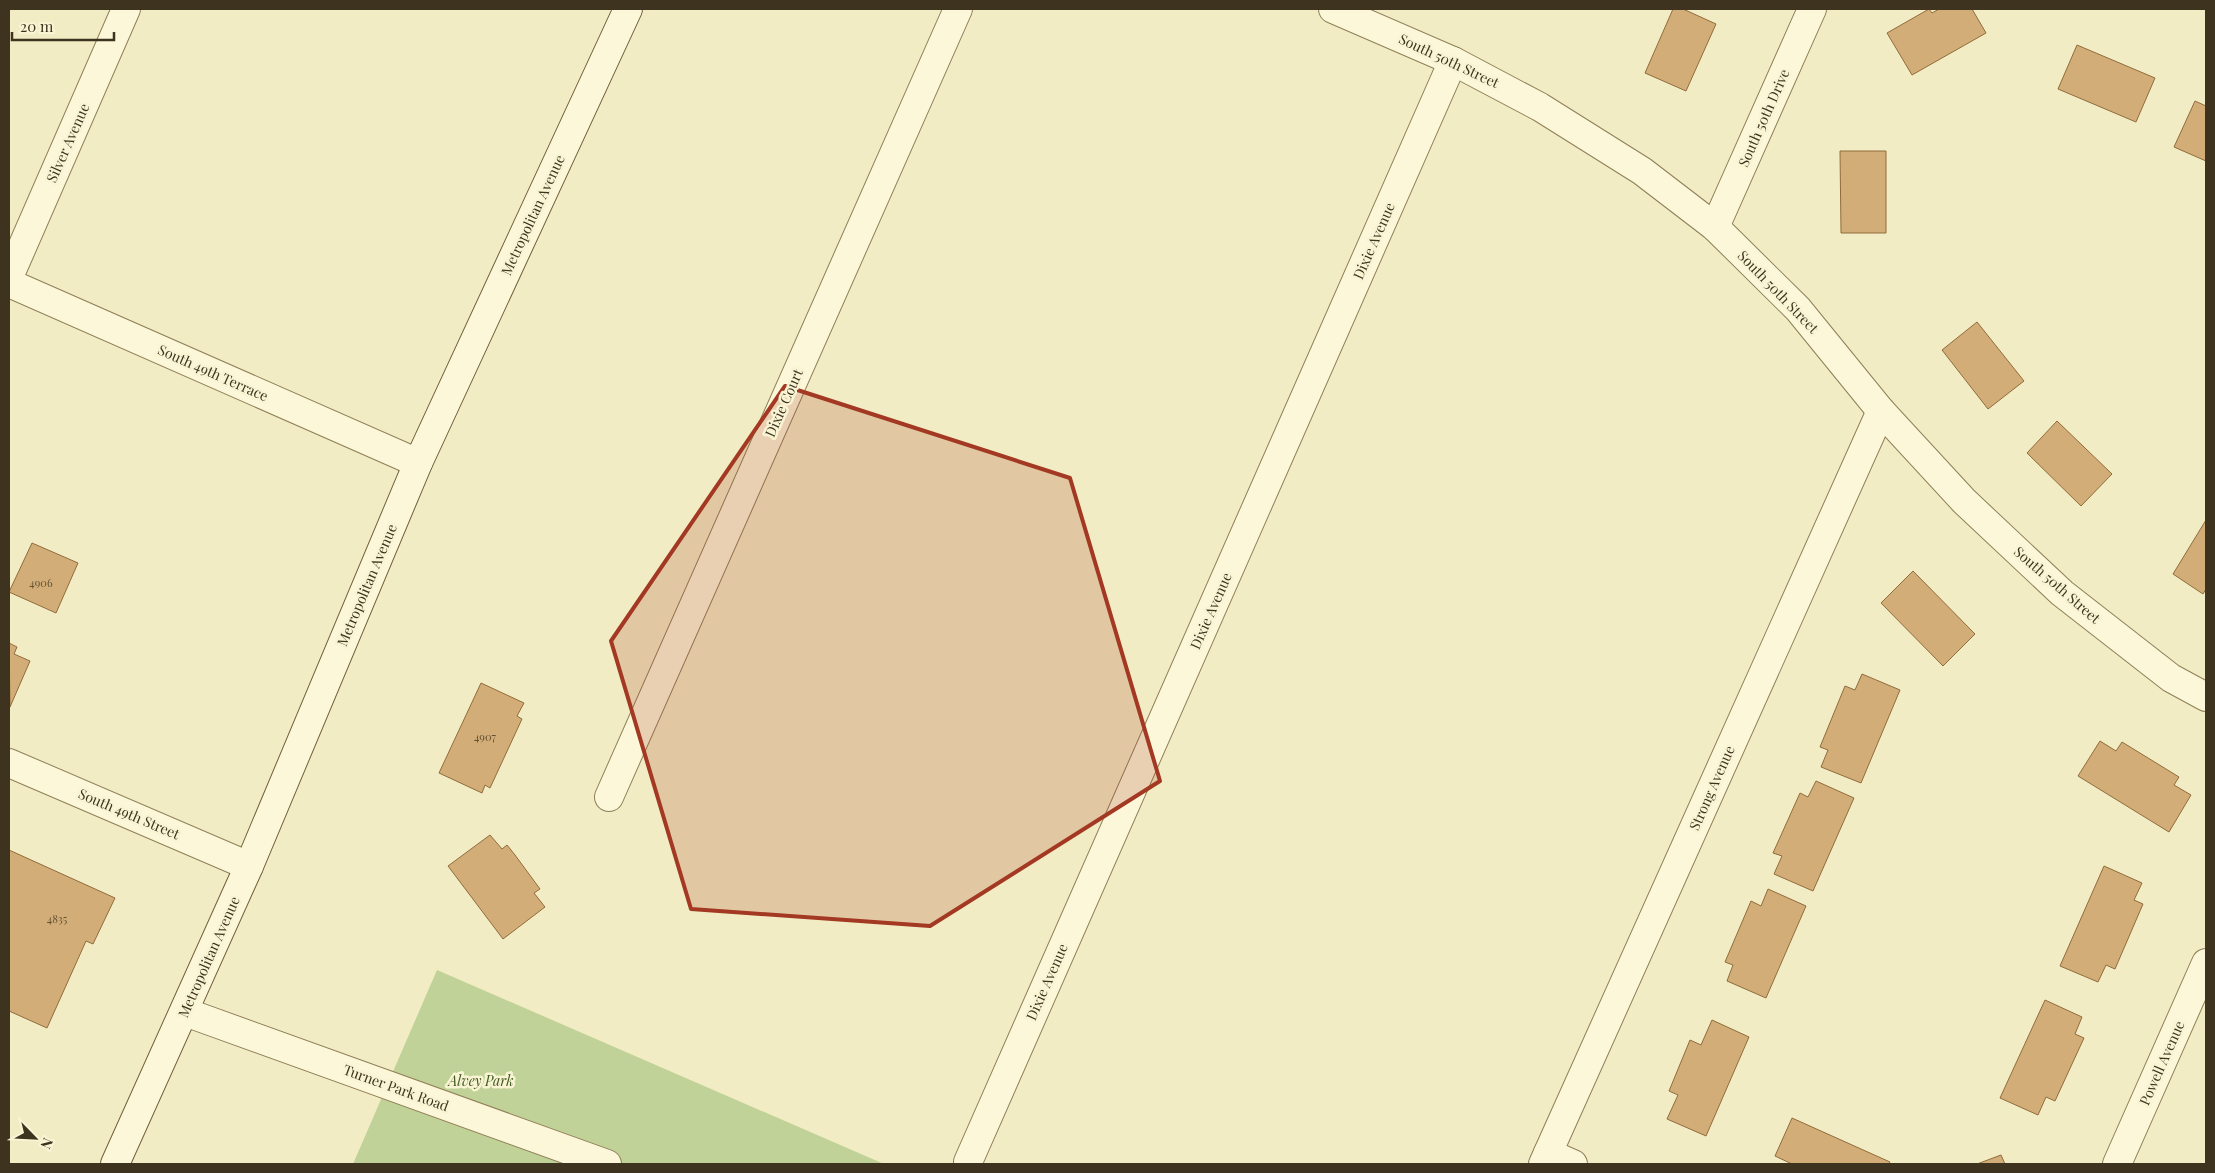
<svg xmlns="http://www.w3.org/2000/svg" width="2215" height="1173" font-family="'Playfair Display',serif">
	<rect width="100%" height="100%" fill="#f2ecc4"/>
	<!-- green -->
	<path fill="#c0d297" d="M437,970L884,1164H353Z"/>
	<!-- building -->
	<g fill="#d3ad77" stroke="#906c3c">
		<path d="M1673,9H1683L1716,24L1686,91L1645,73Z"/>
		<path d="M1929,9L1932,13L1939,9H1972L1986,33L1912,75L1887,33Z"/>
		<path d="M2077,45L2155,78L2136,122L2058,89Z"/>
		<path d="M2195,101L2206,106V161L2174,147Z"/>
		<path d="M1840,151H1886V233H1841Z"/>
		<path d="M1977,322L2024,381L1988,409L1942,350Z"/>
		<path d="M2057,421L2112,474L2081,506L2027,453Z"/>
		<path d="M2206,520V589L2203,594L2173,574Z"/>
		<path d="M32,543L78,563L56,613L9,592Z"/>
		<path d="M1913,571L1975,634L1943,666L1881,603Z"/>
		<path d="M9,643L17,647L14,654L30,661L10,707Z"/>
		<path d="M1862,674L1900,690L1861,783L1821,767L1828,750L1820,747L1845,686L1855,690Z"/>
		<path d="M481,683L524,703L517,716L522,719L490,788L485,785L482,793L439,773Z"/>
		<path d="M2100,741L2116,751L2122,742L2179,777L2174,785L2191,795L2169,832L2078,776Z"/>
		<path d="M1816,781L1854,798L1813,891L1774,874L1782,856L1773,853L1800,793L1808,797Z"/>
		<path d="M490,835L502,849L507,845L515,855L540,889L534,893L545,907L503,939L448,866Z"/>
		<path d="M9,850L115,898L93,944L86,941L47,1028L9,1011Z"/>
		<path d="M2104,866L2142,883L2134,900L2143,904L2115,969L2106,965L2098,982L2060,966Z"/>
		<path d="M1768,889L1806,906L1766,998L1727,981L1733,965L1725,962L1751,901L1761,906Z"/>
		<path d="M2045,1000L2082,1017L2075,1034L2084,1038L2055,1101L2046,1097L2038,1115L2000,1098Z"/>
		<path d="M1712,1020L1749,1037L1706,1136L1667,1119L1678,1095L1669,1091L1690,1040L1701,1045Z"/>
		<path d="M1792,1118L1890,1162L1889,1164H1792L1775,1156Z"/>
		<path d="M2001,1155L2005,1164H1977Z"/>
	</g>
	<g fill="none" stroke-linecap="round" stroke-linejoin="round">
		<defs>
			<g id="minor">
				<path d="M1333,9L1453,61L1540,107L1642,171L1715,227L1798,309L1881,411L1964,501L2062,593L2171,678L2206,697"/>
				<path d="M1715,227L1812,9"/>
				<path d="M9,277L126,9"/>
				<path d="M9,283L418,463"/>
				<path d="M609,797L958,9"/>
				<path d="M185,1012L607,1164"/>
				<path d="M1548,1153L1573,1164"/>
				<path d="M968,1162L1453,61"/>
				<path d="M1543,1164L1881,411"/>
				<path d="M2117,1164L2206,963"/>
			</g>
			<path id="tertiary" d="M9,763L249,866"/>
			<path id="secondary" d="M115,1164L249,866L418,463L628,9"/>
		</defs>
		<!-- minor casing -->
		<use href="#minor" stroke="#8f7f58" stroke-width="30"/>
		<!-- tertiary casing -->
		<use href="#tertiary" stroke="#8f7f58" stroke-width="30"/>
		<!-- secondary casing -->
		<use href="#secondary" stroke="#715f3b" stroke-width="30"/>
		<!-- minor -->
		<use href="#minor" stroke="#fcf7d8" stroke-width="28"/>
		<!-- tertiary -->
		<use href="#tertiary" stroke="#fcf7d8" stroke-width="28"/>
		<!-- secondary -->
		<use href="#secondary" stroke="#fcf7d8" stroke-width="28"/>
	</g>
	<!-- marked area -->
	<path fill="#a33823" fill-opacity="0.2" stroke="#a33823" stroke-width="4" stroke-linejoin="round" d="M785,386L1070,478L1160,781L930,926L691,909L611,641Z"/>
	<g text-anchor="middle" stroke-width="5" stroke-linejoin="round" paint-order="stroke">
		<!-- number labels -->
		<g font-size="11" fill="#625234">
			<text x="41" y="587">4906</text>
			<text x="485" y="741">4907</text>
			<text x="57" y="923">4835</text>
		</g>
		<!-- street labels -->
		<g font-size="14" fill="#3d331e" stroke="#f9f4d4">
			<text transform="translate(1449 61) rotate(25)" y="5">South 50th Street</text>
			<text transform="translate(1764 118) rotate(-66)" y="5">South 50th Drive</text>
			<text transform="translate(68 143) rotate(-66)" y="5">Silver Avenue</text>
			<text transform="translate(533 215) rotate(-65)" y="5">Metropolitan Avenue</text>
			<text transform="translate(1374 241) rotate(-66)" y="5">Dixie Avenue</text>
			<text transform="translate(1778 292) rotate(46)" y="5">South 50th Street</text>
			<text transform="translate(213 373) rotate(24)" y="5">South 49th Terrace</text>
			<text transform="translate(784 403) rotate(-66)" y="5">Dixie Court</text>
			<text transform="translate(367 585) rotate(-67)" y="5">Metropolitan Avenue</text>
			<text transform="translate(2057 585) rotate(41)" y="5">South 50th Street</text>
			<text transform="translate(1211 611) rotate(-66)" y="5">Dixie Avenue</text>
			<text transform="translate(1712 788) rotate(-66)" y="5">Strong Avenue</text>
			<text transform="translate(129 814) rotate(23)" y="5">South 49th Street</text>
			<text transform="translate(209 957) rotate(-66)" y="5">Metropolitan Avenue</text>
			<text transform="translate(1047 982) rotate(-66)" y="5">Dixie Avenue</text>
			<text transform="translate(2162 1063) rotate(-66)" y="5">Powell Avenue</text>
			<text transform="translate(396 1088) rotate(20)" y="5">Turner Park Road</text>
		</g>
		<!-- park labels -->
		<g font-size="14" font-style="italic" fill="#435c22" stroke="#f9f4d4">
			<text x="481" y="1086">Alvey Park</text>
		</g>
	</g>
	<!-- border -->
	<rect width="2215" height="1173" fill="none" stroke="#3d331e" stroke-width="20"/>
	<!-- north arrow -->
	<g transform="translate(35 1138) rotate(114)" stroke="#f9f4d4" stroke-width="4" paint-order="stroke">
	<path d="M0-4L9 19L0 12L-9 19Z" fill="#3d331e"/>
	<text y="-8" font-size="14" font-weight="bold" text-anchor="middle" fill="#3d331e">N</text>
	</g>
	<!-- scale -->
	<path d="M12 32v8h102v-8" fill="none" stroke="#3d331e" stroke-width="2.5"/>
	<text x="20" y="32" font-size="15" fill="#3d331e" stroke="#f9f4d4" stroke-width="4" paint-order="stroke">20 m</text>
</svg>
